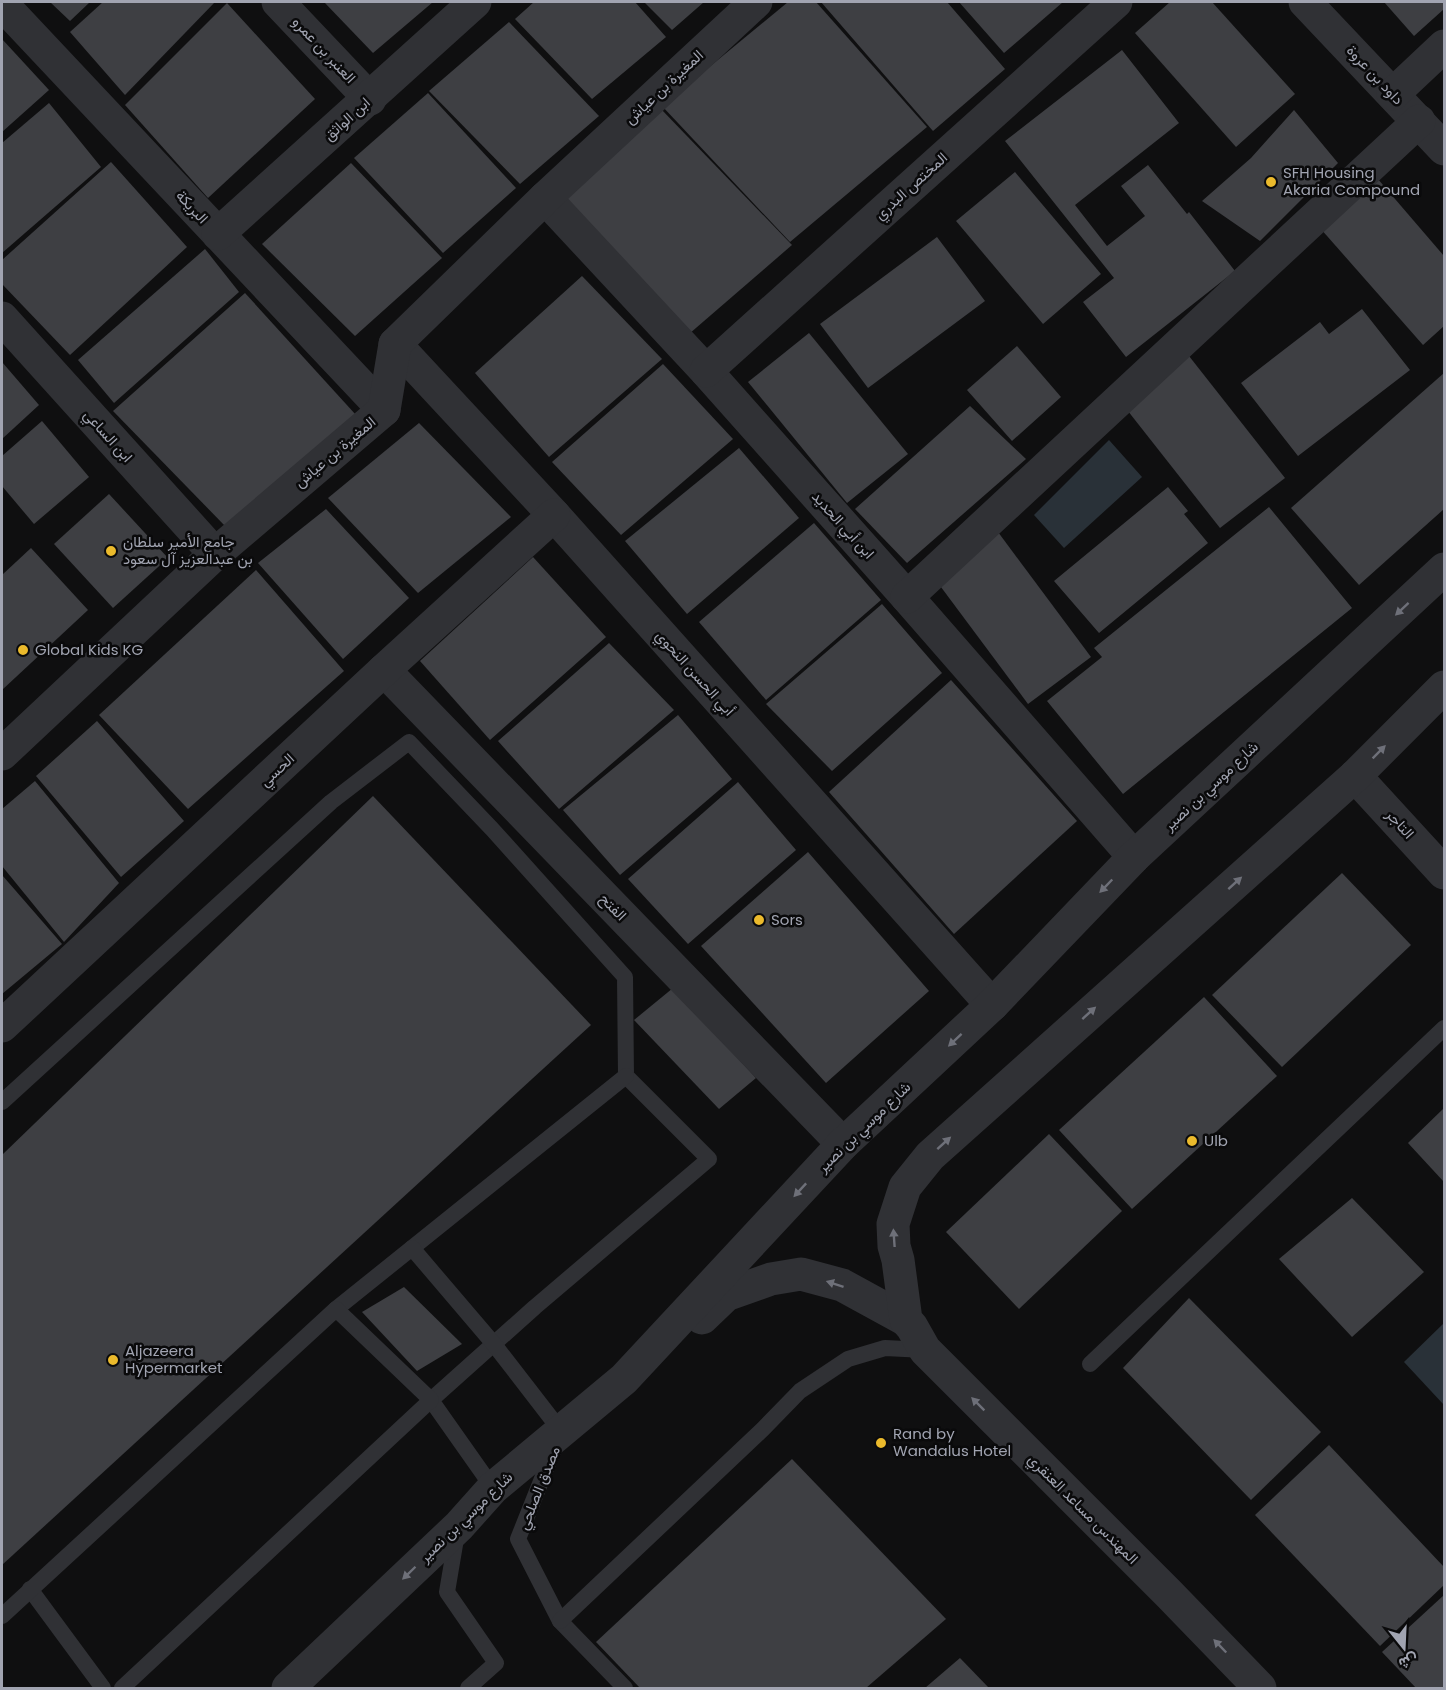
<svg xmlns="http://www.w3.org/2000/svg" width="1446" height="1690" font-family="Poppins,Vazirmatn,sans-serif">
	<rect width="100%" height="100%" fill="#0f0f10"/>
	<!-- water -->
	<g fill="#293138">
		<path d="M1109,440L1142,477L1064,548L1034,515Z"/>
		<path d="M1444,1323V1405L1404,1362Z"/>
	</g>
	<!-- building -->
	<g fill="#3e3f43">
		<path d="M50,2H90L70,21Z"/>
		<path d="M103,2H215L125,95L70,32Z"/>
		<path d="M324,2H433L373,53Z"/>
		<path d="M534,2H635L666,37L592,99L515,19Z"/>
		<path d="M644,2H704L672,30Z"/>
		<path d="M788,2H816L927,127L790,242L662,106Z"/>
		<path d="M821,2H947L1005,69L933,131Z"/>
		<path d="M959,2H1063L1004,53Z"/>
		<path d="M1170,2H1212L1295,94L1236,147L1135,33Z"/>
		<path d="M1384,2H1444V9L1414,36Z"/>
		<path d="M227,3L315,99L208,198L125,105Z"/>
		<path d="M509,22L599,116L520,184L429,91Z"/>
		<path d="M2,39L49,90L2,132Z"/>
		<path d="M1122,50L1179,123L1075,205L1107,246L1145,216L1121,186L1148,165L1187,214L1189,212L1235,271L1126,357L1083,302L1114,278L1005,141Z"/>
		<path d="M428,93L516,188L443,253L354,158Z"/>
		<path d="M49,103L101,167L2,253V143Z"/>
		<path d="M661,109L792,245L689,334L561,201Z"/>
		<path d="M1294,110L1338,163L1260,241L1202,201L1251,158Z"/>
		<path d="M111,162L187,247L70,355L2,284V260Z"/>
		<path d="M351,163L442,258L355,336L262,244Z"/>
		<path d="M1015,172L1101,274L1043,324L956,221Z"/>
		<path d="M1377,178L1444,256V326L1423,345L1320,228Z"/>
		<path d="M937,237L985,301L868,388L820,324Z"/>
		<path d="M205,249L239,292L114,403L78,360Z"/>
		<path d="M582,276L662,359L549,457L475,373Z"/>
		<path d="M245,293L356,415L226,527L113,411Z"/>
		<path d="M1362,309L1410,370L1298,456L1241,383L1320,322L1329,334Z"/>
		<path d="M809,333L908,454L847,503L748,382Z"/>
		<path d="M1017,346L1061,397L1012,441L967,390Z"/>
		<path d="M1189,356L1285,478L1220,528L1124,406Z"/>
		<path d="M2,362L39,405L2,439Z"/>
		<path d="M663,364L733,439L621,535L552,462Z"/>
		<path d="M1444,373V509L1359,585L1291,508Z"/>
		<path d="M970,406L1026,459L907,563L855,509Z"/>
		<path d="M42,421L89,477L34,524L2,486V456Z"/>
		<path d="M419,423L511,517L418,593L328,498Z"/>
		<path d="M739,448L799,518L687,614L625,541Z"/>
		<path d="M1168,487L1188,511L1184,514L1208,543L1099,633L1054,581Z"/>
		<path d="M109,494L168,558L113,608L54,544Z"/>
		<path d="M1269,507L1352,608L1123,794L1047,701L1102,657L1094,648Z"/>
		<path d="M326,509L409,598L343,659L258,563Z"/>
		<path d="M814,523L881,600L766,700L699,622Z"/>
		<path d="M998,532L1091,657L1028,704L935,579Z"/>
		<path d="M31,548L88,610L2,690V575Z"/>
		<path d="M533,557L606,637L490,740L420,661Z"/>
		<path d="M256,570L344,671L188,809L99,715Z"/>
		<path d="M882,604L942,673L832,771L766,704Z"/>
		<path d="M609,643L674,710L559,809L498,741Z"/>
		<path d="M951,680L1077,821L954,934L829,792Z"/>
		<path d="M678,715L732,779L620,875L563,810Z"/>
		<path d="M97,721L184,821L121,877L36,776Z"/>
		<path d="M35,781L119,883L64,942L2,866V809Z"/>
		<path d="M738,782L796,850L688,944L628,879Z"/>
		<path d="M373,796L591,1025L2,1565V1155Z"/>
		<path d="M808,852L929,991L826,1083L701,946Z"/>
		<path d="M1342,873L1411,945L1282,1067L1212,995Z"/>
		<path d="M2,875L62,944L2,994Z"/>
		<path d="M673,988L756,1078L719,1109L634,1020Z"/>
		<path d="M1204,997L1277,1076L1132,1209L1059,1130Z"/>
		<path d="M1444,1108V1182L1408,1143Z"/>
		<path d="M1049,1134L1122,1211L1019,1309L946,1232Z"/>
		<path d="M1352,1198L1424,1272L1352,1337L1279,1259Z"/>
		<path d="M404,1287L462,1344L417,1371L362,1312Z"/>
		<path d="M1189,1298L1321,1432L1251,1500L1123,1368Z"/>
		<path d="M1329,1445L1444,1567V1585L1380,1646L1255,1515Z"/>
		<path d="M792,1459L946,1619L866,1688H640L596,1642Z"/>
		<path d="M1444,1595V1688H1416L1382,1652Z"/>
		<path d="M960,1658L989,1688H925Z"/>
	</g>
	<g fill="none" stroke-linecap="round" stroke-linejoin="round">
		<!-- service -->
		<g stroke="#303135" stroke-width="16">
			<path d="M2,1102L331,802L409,742L492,829L625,977L626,1076L709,1159L535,1307L431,1400L493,1488"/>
			<path d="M412,1248L626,1076"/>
			<path d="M336,1309L412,1248L493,1343L561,1431L518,1539L560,1621L625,1688"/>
			<path d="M1090,1364L1444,1028"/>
			<path d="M457,1533L447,1592L496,1663L468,1688"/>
			<path d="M30,1589L103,1688"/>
			<path d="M2,1616L336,1309L431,1400L122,1688"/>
			<path d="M560,1621L763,1429L800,1391L848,1359L885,1348L925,1350"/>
		</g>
		<!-- minor -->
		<g stroke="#303135" stroke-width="33">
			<path d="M278,2L370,99"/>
			<path d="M1305,2L1444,149"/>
			<path d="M2,4L384,410"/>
			<path d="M1393,94L1444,46"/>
			<path d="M545,198L706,371L907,597L1134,857"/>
			<path d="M218,234L475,2"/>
			<path d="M2,318L215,554"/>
			<path d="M395,344L554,515L992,1005"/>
			<path d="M706,371L1116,2"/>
			<path d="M907,597L1419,121"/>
			<path d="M384,670L843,1144"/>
			<path d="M2,754L215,554L384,410L395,344L545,198L756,2"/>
			<path d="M1355,776L1444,873"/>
			<path d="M2,1026L384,670L554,515"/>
		</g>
		<!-- tertiary -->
		<g stroke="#303135" stroke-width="33">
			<path d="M702,1318L726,1295L771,1279L801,1274L842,1285L906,1320"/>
			<path d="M288,1688L459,1526L493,1488L624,1379L843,1144L992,1005L1134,857L1444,569"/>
			<path d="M1260,1688L1169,1594L925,1350L912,1327L906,1320L898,1260L894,1246L893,1224L905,1187L930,1156L1355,776L1444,687"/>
		</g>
	</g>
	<!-- one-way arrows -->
	<defs><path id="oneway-solid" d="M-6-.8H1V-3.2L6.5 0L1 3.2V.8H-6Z" transform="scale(1.5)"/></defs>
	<g fill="#6e7079">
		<use href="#oneway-solid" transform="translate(1402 609) rotate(137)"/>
		<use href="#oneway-solid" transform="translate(1379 752) rotate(-45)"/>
		<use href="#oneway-solid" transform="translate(1235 883) rotate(-42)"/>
		<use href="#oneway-solid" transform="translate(1106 886) rotate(134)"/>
		<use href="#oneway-solid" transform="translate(1089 1013) rotate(-42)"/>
		<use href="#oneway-solid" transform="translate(955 1040) rotate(137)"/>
		<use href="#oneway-solid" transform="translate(944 1143) rotate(-42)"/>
		<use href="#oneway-solid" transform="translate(800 1190) rotate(133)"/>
		<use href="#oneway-solid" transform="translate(894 1238) rotate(-94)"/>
		<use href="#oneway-solid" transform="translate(835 1284) rotate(-162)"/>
		<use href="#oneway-solid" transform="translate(978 1404) rotate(-135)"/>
		<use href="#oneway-solid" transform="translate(409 1573) rotate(136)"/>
		<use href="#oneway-solid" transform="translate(1220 1646) rotate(-134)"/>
	</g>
	<!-- markers -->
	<g fill="#ebba2c" stroke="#0a0a0b" stroke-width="2">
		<circle cx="1271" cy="182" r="6"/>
		<circle cx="111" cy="551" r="6"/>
		<circle cx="23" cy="650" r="6"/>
		<circle cx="759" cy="920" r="6"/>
		<circle cx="1192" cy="1141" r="6"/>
		<circle cx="113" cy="1360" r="6"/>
		<circle cx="881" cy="1443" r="6"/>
	</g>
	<g text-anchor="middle" stroke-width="5" stroke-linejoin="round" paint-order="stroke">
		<!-- street labels -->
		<g font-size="15" fill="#a1a4b1" stroke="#0a0a0b">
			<text transform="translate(324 50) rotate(47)" y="5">العنبر بن عمرو</text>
			<text transform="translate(1375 75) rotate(47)" y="5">داود بن عروة</text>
			<text transform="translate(664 87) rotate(-43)" y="5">المغيرة بن عياش</text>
			<text transform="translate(347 119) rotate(-42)" y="5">ابن الواثق</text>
			<text transform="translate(911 186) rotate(-42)" y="5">المختص البدري</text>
			<text transform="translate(192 207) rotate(47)" y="5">البريكة</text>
			<text transform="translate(108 436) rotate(48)" y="5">ابن الساعي</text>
			<text transform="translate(335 452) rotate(-40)" y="5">المغيرة بن عياش</text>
			<text transform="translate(843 525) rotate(48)" y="5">ابن أبي الحديد</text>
			<text transform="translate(695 673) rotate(48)" y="5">أبي الحسن النحوي</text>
			<text transform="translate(277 770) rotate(-43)" y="5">الحسي</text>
			<text transform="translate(1211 786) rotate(-43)" y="5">شارع موسي بن نصير</text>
			<text transform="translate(1400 824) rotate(48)" y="5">التاجر</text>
			<text transform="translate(613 907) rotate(46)" y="5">الفتح</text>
			<text transform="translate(864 1127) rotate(-44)" y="5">شارع موسي بن نصير</text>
			<text transform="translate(539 1488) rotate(-68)" y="5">مصدق الصلحي</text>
			<text transform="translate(1083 1509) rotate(45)" y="5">المهندس مساعد العنقري</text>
			<text transform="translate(466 1517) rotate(-44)" y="5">شارع موسي بن نصير</text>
		</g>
		<!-- poi labels -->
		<g font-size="15" fill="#a1a4b1" stroke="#0a0a0b" text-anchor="start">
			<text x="1283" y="178">SFH Housing<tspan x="1283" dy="17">Akaria Compound</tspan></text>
			<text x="123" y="547">جامع الأمير سلطان<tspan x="123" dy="17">بن عبدالعزيز آل سعود</tspan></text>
			<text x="35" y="655">Global Kids KG</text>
			<text x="771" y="925">Sors</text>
			<text x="1204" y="1146">Ulb</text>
			<text x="125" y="1356">Aljazeera<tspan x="125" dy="17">Hypermarket</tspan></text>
			<text x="893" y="1439">Rand by<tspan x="893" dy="17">Wandalus Hotel</tspan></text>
		</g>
	</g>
	<!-- border -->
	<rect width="1446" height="1690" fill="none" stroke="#a1a4b1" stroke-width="6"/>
	<!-- north arrow -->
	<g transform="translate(1404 1648) rotate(162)" stroke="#0a0a0b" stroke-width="4.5" paint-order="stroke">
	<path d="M0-4.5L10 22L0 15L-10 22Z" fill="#a1a4b1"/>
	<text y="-9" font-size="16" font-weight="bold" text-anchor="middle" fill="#a1a4b1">ش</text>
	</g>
</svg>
